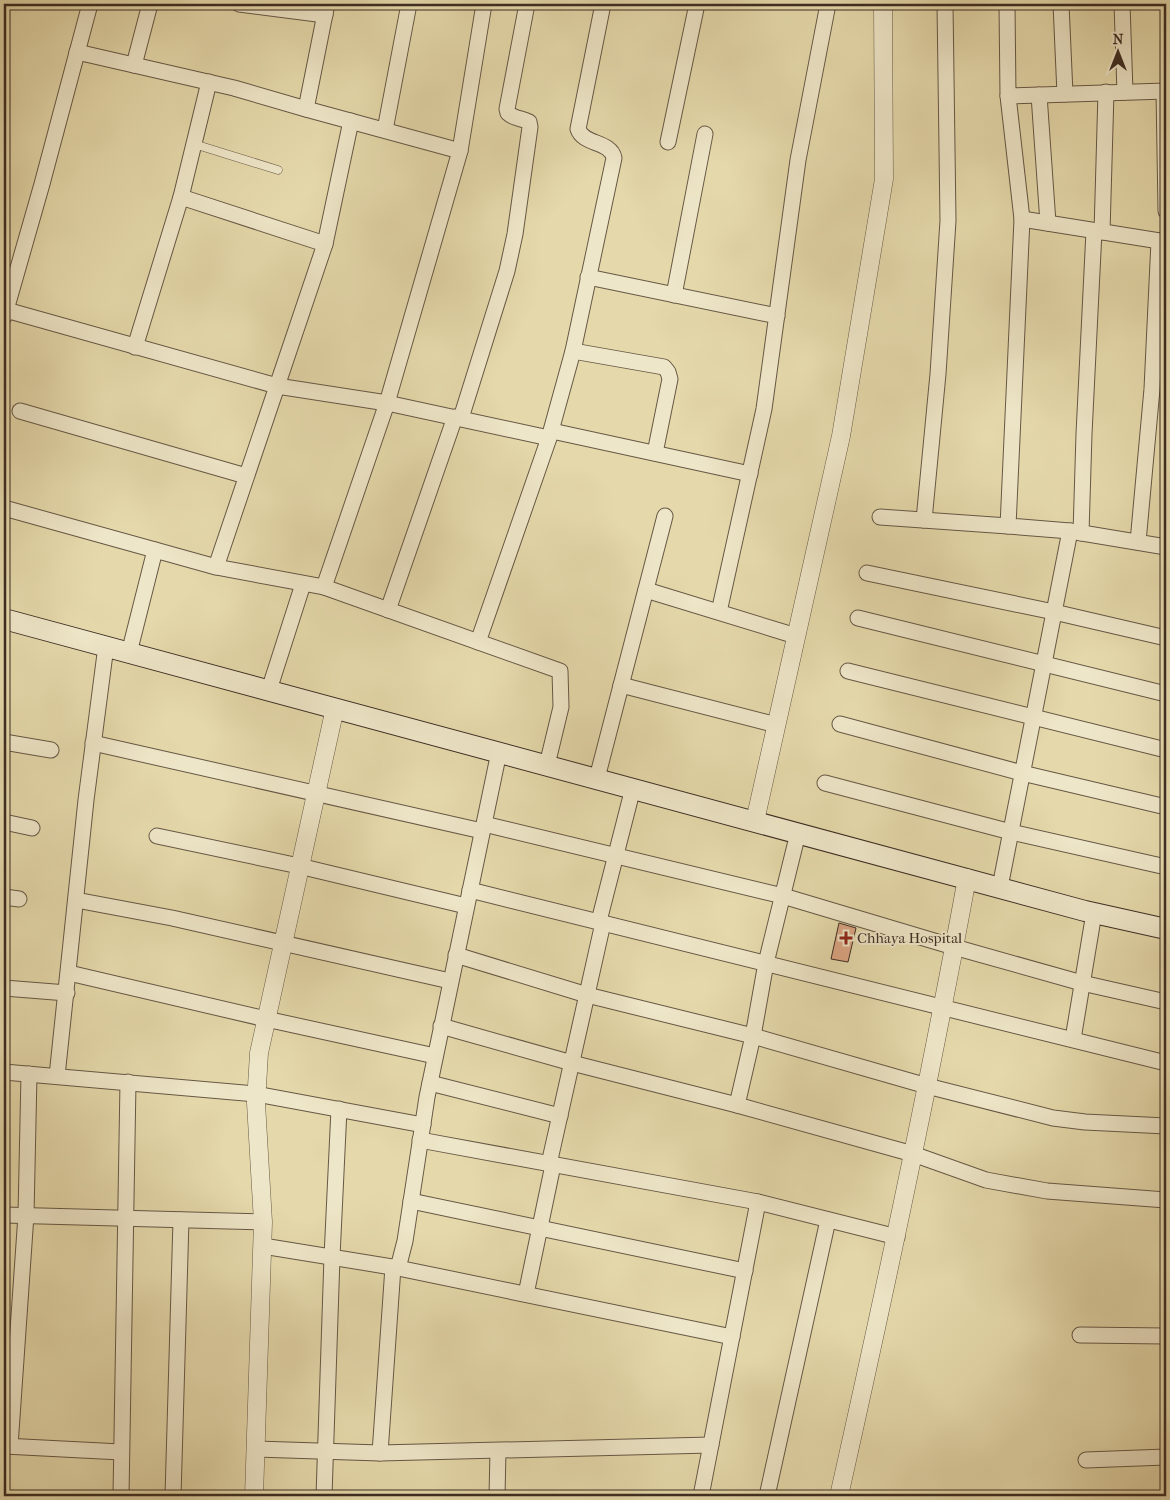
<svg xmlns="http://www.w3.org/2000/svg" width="1170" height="1500" font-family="'IM FELL French Canon',serif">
	<rect width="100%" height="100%" fill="#e5d9ab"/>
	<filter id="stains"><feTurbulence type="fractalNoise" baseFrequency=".004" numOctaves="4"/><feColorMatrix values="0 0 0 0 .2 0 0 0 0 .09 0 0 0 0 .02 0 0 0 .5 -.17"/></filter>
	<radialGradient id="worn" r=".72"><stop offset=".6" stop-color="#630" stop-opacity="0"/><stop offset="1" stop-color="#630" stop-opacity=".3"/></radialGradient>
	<!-- building -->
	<path fill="#dda684" stroke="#3c2d23" d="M839,923L856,928L848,962L831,959Z"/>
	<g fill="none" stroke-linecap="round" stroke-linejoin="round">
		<defs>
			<path id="service" d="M194,144L278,170"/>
			<g id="minor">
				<path d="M239,4L325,15"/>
				<path d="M1007,4L1008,96L1166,91"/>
				<path d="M1061,4L1065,94"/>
				<path d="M1122,4L1125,92"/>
				<path d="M77,52L234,88L306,109L460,151L387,403L324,587L216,567L155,550L129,653"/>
				<path d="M134,65L150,4"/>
				<path d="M209,82L181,197L325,244L216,567"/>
				<path d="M1164,91L1166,211"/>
				<path d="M1039,95L1048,223"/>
				<path d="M1008,96L1022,219L1008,526L1070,531L1166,547"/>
				<path d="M306,109L327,4"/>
				<path d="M385,130L409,4"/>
				<path d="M668,142L697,4"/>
				<path d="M460,151L484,4"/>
				<path d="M1022,219L1166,242"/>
				<path d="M1102,232L1106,92"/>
				<path d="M325,244L351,121"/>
				<path d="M588,277L777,316"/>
				<path d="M674,295L705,134"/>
				<path d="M6,310L277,386L387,403L549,438L478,642"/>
				<path d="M4,317L42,184L90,4"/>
				<path d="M135,347L181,197"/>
				<path d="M573,351L664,367L668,372L670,379L655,453"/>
				<path d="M20,411L246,476"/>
				<path d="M461,418L507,271L515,234L530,127L529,122C522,118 514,119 508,113L507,109L527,4"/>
				<path d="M552,431L750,474"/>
				<path d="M549,438L573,351L614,158C611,141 583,145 578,129L603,4"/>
				<path d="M4,508L155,550"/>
				<path d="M880,517L1008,526"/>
				<path d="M924,520L938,374L948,221L945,4"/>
				<path d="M1081,533L1084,434L1094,231"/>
				<path d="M1138,542L1152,389L1159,241"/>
				<path d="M867,573L1054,612L1166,638"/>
				<path d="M324,587L560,671L561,707L547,765"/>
				<path d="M646,590L796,636"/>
				<path d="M388,610L455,417"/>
				<path d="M719,612L764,409L798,160L828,4"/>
				<path d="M858,618L1166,694"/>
				<path d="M848,671L1166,750"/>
				<path d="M621,685L777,725"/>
				<path d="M269,690L303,584"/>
				<path d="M840,724L1022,773L1166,807"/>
				<path d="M4,742L51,750"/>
				<path d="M93,743L482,831"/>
				<path d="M597,778L665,516"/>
				<path d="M825,783L1011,832L1166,867"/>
				<path d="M4,822L32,828"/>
				<path d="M484,824L783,896L954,947L1082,983L1166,1002"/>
				<path d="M157,836L299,866L466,906"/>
				<path d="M1000,887L1070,531"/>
				<path d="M470,890L1166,1063"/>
				<path d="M4,897L19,899"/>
				<path d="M76,900L172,918L450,981"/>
				<path d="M599,921L633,788"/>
				<path d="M456,955L587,995L753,1036L927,1086L1053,1118L1085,1122L1166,1126"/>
				<path d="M69,973L266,1019L435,1056"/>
				<path d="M4,988L67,993"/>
				<path d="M441,1026L572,1063L737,1105L913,1154L986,1180L1047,1191L1166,1200"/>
				<path d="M1073,1039L1094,913"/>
				<path d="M4,1072L256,1094L423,1125"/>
				<path d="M57,1076L86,800L106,646"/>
				<path d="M430,1083L560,1116"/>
				<path d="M737,1105L753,1036L766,963L798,833"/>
				<path d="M420,1140L758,1202L897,1237"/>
				<path d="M549,1164L603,923"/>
				<path d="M411,1201L745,1271"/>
				<path d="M4,1215L263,1222"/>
				<path d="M263,1246L398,1268L732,1337"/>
				<path d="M398,1268L405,1241L427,1097L499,752"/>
				<path d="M526,1294L553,1165"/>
				<path d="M1080,1335L1166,1336"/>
				<path d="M4,1446L121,1452"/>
				<path d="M10,1446L26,1215L29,1074"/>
				<path d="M256,1449L380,1453L711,1445"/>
				<path d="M380,1453L393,1267"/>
				<path d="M1086,1460L1166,1457"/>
				<path d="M121,1496L128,1082"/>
				<path d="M173,1496L181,1220"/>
				<path d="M324,1496L332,1257L339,1109"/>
				<path d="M497,1496L498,1451"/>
				<path d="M701,1496L758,1202"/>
				<path d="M767,1496L828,1220"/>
			</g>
			<g id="tertiary">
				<path d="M755,821L841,436L884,179L883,4"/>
				<path d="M254,1496L263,1222L256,1103L259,1053L335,708"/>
				<path d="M839,1496C885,1291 929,1085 967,878"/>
			</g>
			<path id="secondary" d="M4,619L1085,911L1166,929"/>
		</defs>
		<!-- service casing -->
		<use href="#service" stroke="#665845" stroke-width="9"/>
		<!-- minor casing -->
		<use href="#minor" stroke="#665845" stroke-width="17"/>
		<!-- tertiary casing -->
		<use href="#tertiary" stroke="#665845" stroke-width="19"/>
		<!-- secondary casing -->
		<use href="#secondary" stroke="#3c2d23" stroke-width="22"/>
		<!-- service -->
		<use href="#service" stroke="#eee6c8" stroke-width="8"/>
		<!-- minor -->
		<use href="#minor" stroke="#eee6c8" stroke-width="15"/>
		<!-- tertiary -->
		<use href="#tertiary" stroke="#eee6c8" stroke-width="18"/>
		<!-- secondary -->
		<use href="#secondary" stroke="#eee6c8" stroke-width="20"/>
	</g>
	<!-- markers -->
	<path fill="#8f2418" stroke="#eee6c8" stroke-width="2" d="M843.5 930.5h5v5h5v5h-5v5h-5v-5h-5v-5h5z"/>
	<g text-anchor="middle" stroke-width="4" stroke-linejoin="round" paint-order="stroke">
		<!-- poi labels -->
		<g font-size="15" fill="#3c2d23" stroke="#eee6c8" text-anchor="start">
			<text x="857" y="943">Chhaya Hospital</text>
		</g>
	</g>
	<!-- margin -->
	<rect width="1170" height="1500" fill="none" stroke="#e5d9ab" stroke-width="20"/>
	<rect x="5" y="5" width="1160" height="1490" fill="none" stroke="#3c2d23" stroke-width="2.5"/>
	<rect x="10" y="10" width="1150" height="1480" fill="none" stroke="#3c2d23"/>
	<!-- north arrow -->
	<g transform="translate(1118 52)" stroke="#eee6c8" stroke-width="4" paint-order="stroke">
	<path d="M0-4L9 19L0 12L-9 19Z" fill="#3c2d23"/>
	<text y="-8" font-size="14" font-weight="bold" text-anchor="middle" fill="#3c2d23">N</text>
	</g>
	<rect width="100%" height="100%" filter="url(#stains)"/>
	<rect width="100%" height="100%" fill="url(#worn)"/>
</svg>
